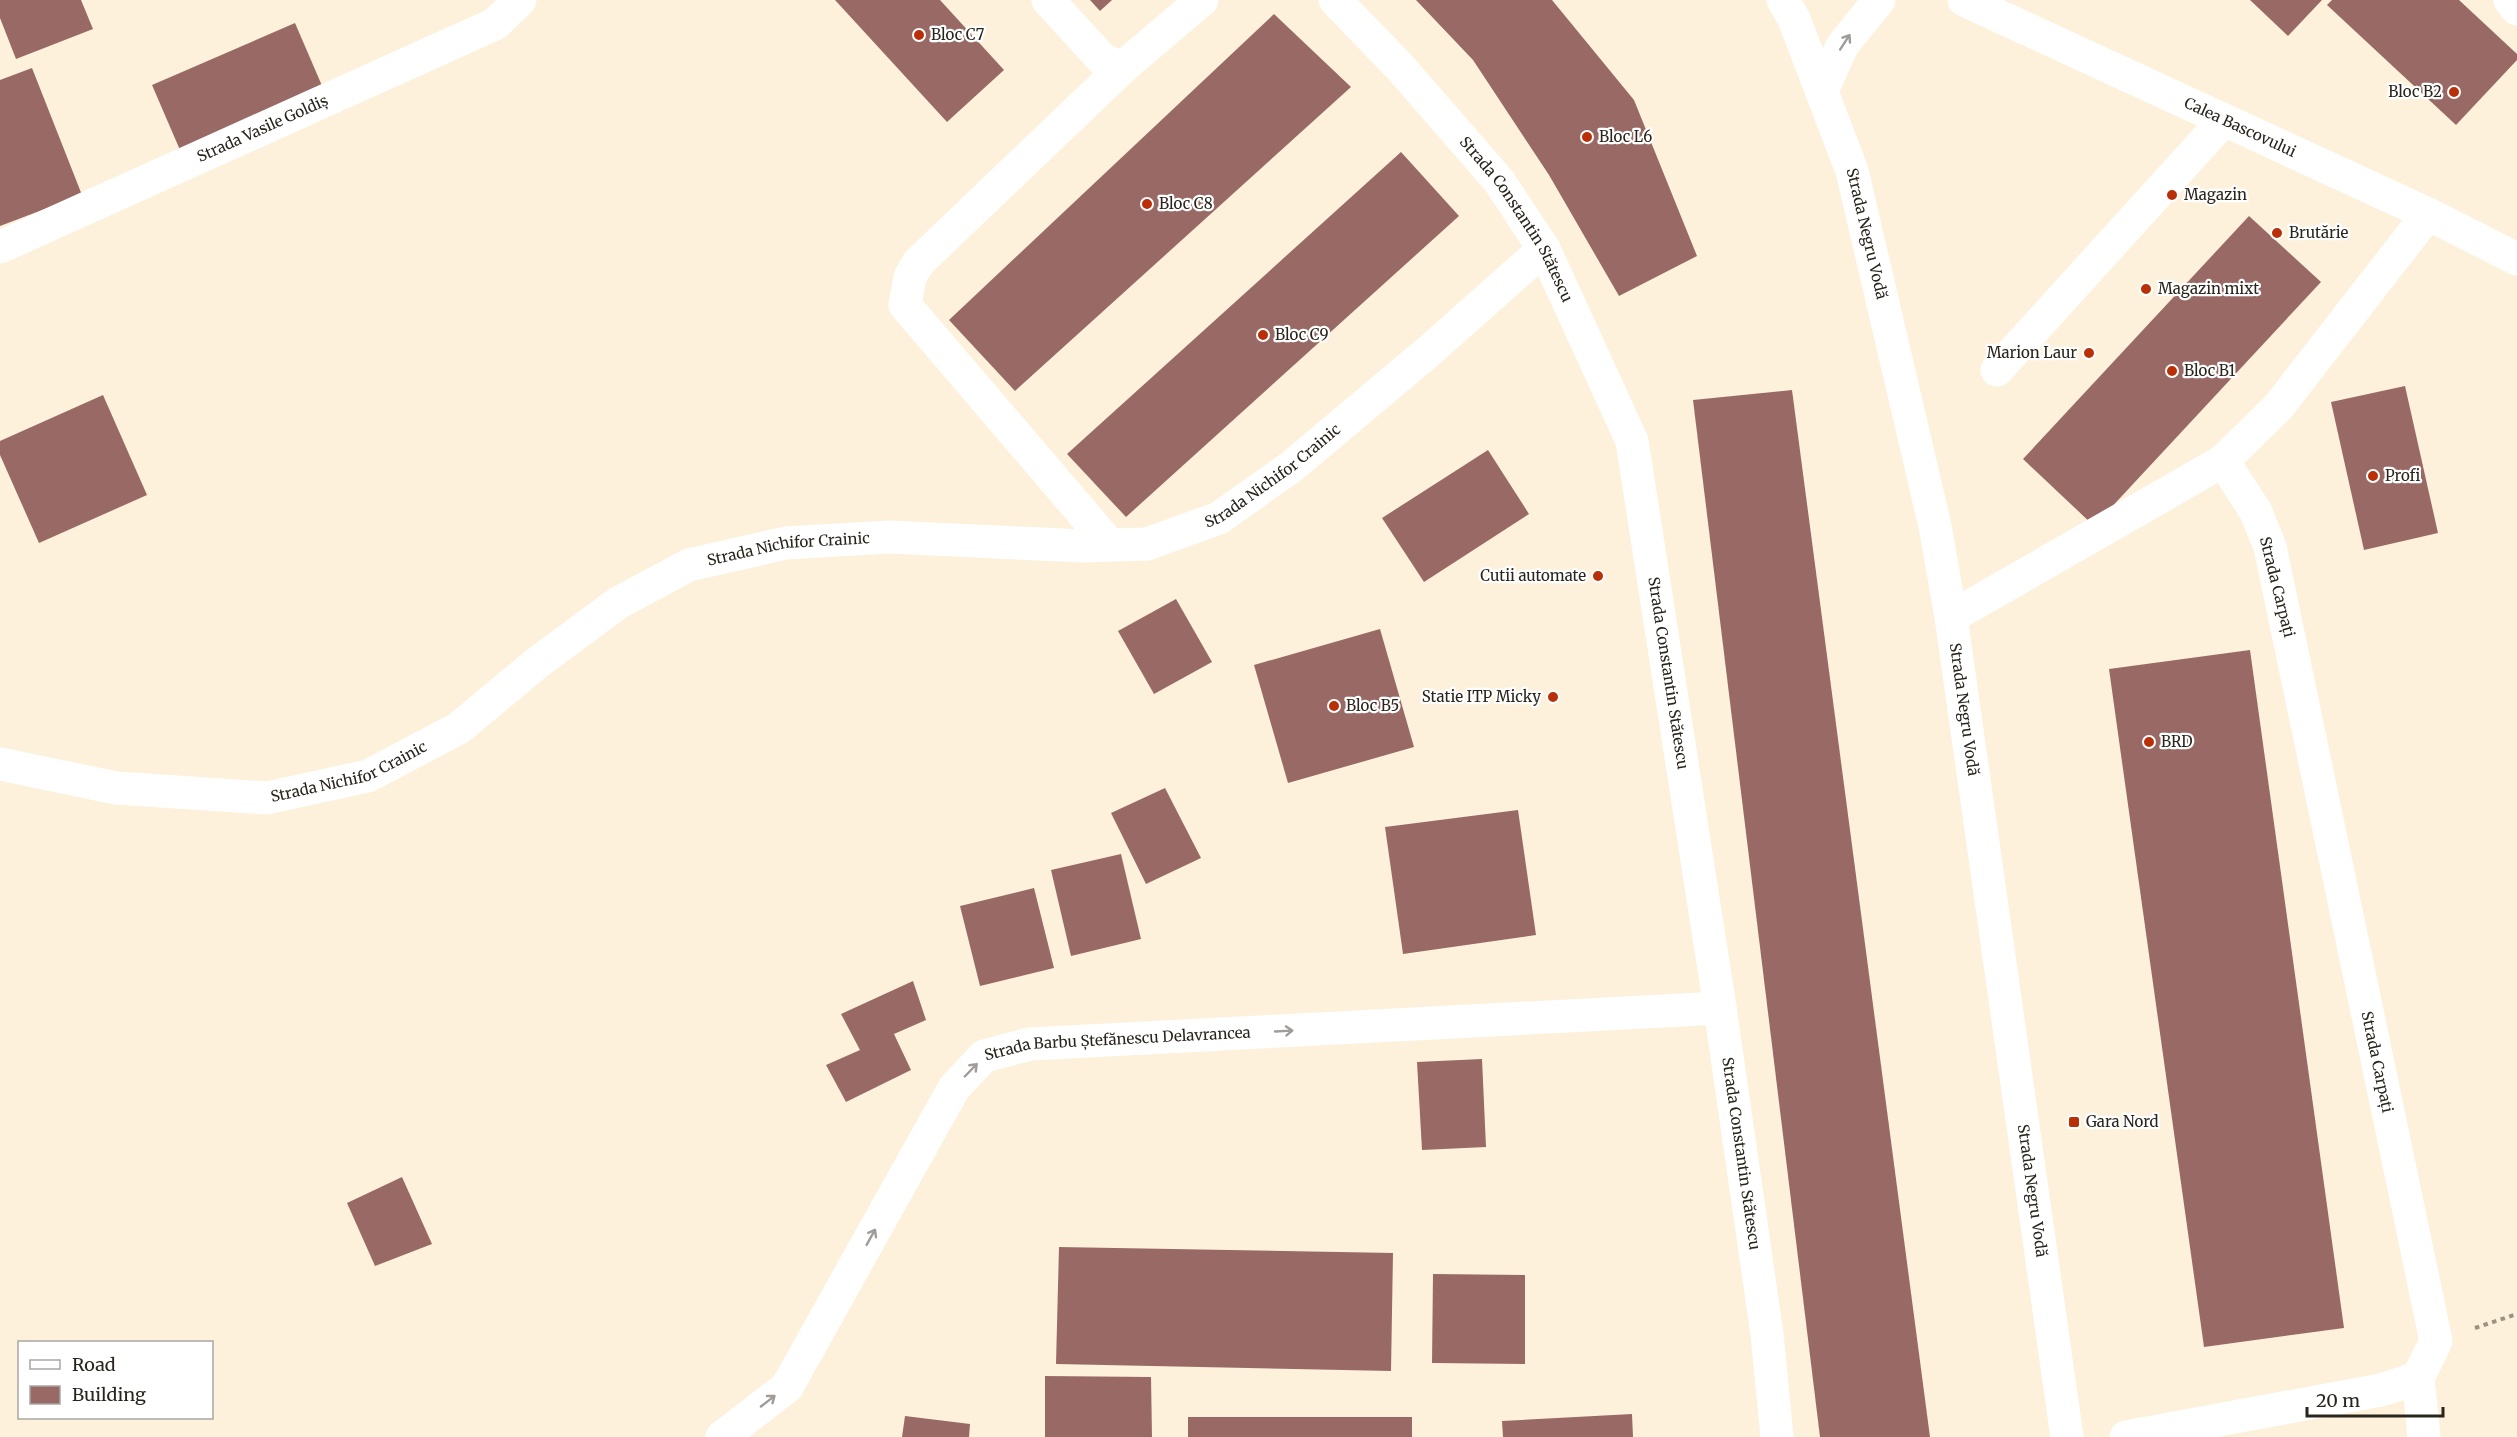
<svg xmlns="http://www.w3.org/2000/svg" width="2517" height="1437" font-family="Merriweather,serif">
	<rect width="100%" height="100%" fill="#fdf1db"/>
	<!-- building -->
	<g fill="#996a65">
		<path d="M0,0H81L93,29L16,59L0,18Z"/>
		<path d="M835,0H940L1004,70L947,122Z"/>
		<path d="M1090,0H1112L1100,11Z"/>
		<path d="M1416,0H1552L1634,100L1697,256L1619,296L1549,175L1473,60Z"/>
		<path d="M2250,0H2322L2288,36Z"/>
		<path d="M2332,0H2459L2517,54V60L2456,125L2327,5Z"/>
		<path d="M1274,14L1351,87L1015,391L949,320Z"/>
		<path d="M295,23L326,95L183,157L152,85Z"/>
		<path d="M32,68L82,195L0,226V80Z"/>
		<path d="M1401,152L1459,216L1126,517L1067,454Z"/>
		<path d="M2249,216L2321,282L2094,526L2023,459Z"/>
		<path d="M2405,386L2438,533L2364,550L2331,402Z"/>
		<path d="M1792,390L1930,1437H1820L1693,400Z"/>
		<path d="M103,395L147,495L39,543L0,455V441Z"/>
		<path d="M1488,450L1529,514L1424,582L1382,518Z"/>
		<path d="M1176,599L1212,662L1154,694L1118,631Z"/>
		<path d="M1380,629L1414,747L1288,783L1254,665Z"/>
		<path d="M2250,650L2344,1328L2204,1347L2109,669Z"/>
		<path d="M1165,788L1201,858L1146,884L1111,813Z"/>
		<path d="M1518,810L1536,935L1403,954L1385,827Z"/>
		<path d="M1121,854L1141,939L1071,956L1051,870Z"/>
		<path d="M1034,888L1054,968L980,986L960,906Z"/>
		<path d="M913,981L926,1020L894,1034L911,1070L846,1102L826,1065L860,1050L841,1014Z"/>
		<path d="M1482,1059L1486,1147L1422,1150L1417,1062Z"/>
		<path d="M402,1177L432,1244L375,1266L347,1203Z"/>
		<path d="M1059,1247L1393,1253L1391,1371L1056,1364Z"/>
		<path d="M1433,1274L1525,1275V1364L1432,1363Z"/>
		<path d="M1045,1376L1151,1377L1152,1437H1045Z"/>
		<path d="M1632,1414L1633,1437H1503L1502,1421Z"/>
		<path d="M905,1416L970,1424L969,1437H902Z"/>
		<rect x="1188" y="1417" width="224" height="20"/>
	</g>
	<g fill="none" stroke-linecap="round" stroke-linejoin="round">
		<!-- path -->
		<path stroke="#9b9283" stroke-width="4" stroke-dasharray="4.5 4.5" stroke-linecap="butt" d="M2475,1328L2517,1314"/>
		<!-- minor -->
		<g stroke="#fff" stroke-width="33">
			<path d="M1048,0L1102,59L1122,68L1202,0"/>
			<path id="s1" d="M1335,0L1399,66L1499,181L1544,249L1632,441L1720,1008L1767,1334L1777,1437"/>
			<path id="s2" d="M1964,0L2428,214L2517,259"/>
			<path d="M2510,0L2517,9"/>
			<path d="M1822,91L1842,46L1879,0"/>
			<path id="s3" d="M0,247L495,24L520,0"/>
			<path d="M1997,370L2224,120"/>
			<path d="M1110,545L905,305L910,277L918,263L1122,68"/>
			<path d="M1951,617L2223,461L2279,406L2428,214"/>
			<path id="s4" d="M0,764L116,788L267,798L368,776L459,728L537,663L618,603L689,565L786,543L890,537L1083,546L1147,544L1219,518L1291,467L1428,352L1544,249"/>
			<path d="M2418,1378L2424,1437"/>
			<path id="s5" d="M722,1437L787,1387L954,1088L984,1056L1030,1044L1720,1008"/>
			<path d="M2126,1437L2381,1390L2418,1378L2436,1341L2270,547L2256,512L2223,461"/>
		</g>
		<!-- major -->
		<path stroke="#fff" stroke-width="33" id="s6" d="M1783,0L1794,19L1852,171L1935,526L1951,617L2067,1437"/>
	</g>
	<!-- one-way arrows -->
	<defs><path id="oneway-shaft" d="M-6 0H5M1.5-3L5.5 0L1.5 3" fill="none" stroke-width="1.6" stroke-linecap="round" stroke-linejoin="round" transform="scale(1.5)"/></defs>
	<g stroke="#9f9c99">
		<use href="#oneway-shaft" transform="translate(1845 42) rotate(-57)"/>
		<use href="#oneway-shaft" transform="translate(1284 1031) rotate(-3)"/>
		<use href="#oneway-shaft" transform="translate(971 1070) rotate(-46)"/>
		<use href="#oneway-shaft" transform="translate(871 1237) rotate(-61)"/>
		<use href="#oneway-shaft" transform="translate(768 1401) rotate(-38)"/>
	</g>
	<!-- markers -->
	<g fill="#b92f07" stroke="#fff" stroke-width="2">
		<circle cx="919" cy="35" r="6"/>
		<circle cx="2454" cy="92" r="6"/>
		<circle cx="1587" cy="137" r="6"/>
		<circle cx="2172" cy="195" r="6"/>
		<circle cx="1147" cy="204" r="6"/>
		<circle cx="2277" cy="233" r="6"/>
		<circle cx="2146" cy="289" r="6"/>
		<circle cx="1263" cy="335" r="6"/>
		<circle cx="2089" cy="353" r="6"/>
		<circle cx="2172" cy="371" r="6"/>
		<circle cx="2373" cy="476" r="6"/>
		<circle cx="1598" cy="576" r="6"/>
		<circle cx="1553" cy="697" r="6"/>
		<circle cx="1334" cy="706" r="6"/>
		<circle cx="2149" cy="742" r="6"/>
		<rect x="2068" y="1116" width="12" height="12" rx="3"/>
	</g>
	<g text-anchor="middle" stroke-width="4.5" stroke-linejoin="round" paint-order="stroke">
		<!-- poi labels -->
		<g font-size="15" fill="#29241c" stroke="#fff" text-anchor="start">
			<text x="931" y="40">Bloc C7</text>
			<text x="2442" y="97" text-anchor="end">Bloc B2</text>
			<text x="1599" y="142">Bloc L6</text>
			<text x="2184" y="200">Magazin</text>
			<text x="1159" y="209">Bloc C8</text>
			<text x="2289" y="238">Brutărie</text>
			<text x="2158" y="294">Magazin mixt</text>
			<text x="1275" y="340">Bloc C9</text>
			<text x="2077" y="358" text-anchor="end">Marion Laur</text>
			<text x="2184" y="376">Bloc B1</text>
			<text x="2385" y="481">Profi</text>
			<text x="1586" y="581" text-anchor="end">Cutii automate</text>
			<text x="1541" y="702" text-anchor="end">Statie ITP Micky</text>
			<text x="1346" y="711">Bloc B5</text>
			<text x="2161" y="747">BRD</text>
			<text x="2086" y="1127">Gara Nord</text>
		</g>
		<!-- street labels -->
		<g font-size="15" fill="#29241c" stroke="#fff">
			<text dy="5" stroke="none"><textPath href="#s3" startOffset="288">Strada Vasile Goldiș</textPath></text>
			<text dy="5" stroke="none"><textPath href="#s2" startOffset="304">Calea Bascovului</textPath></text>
			<text dy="5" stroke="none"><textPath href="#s1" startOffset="286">Strada Constantin Stătescu</textPath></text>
			<text dy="5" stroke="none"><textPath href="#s6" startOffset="249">Strada Negru Vodă</textPath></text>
			<text dy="5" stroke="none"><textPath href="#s4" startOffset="1364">Strada Nichifor Crainic</textPath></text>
			<text dy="5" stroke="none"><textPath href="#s4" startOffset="860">Strada Nichifor Crainic</textPath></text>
			<text transform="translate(2277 587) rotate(76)" y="5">Strada Carpați</text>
			<text dy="5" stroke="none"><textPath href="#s1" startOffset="772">Strada Constantin Stătescu</textPath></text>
			<text dy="5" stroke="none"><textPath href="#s6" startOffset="735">Strada Negru Vodă</textPath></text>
			<text dy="5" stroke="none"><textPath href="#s4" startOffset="356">Strada Nichifor Crainic</textPath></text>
			<text dy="5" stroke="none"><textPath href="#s5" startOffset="603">Strada Barbu Ștefănescu Delavrancea</textPath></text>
			<text transform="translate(2377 1062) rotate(78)" y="5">Strada Carpați</text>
			<text dy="5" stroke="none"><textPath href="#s1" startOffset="1258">Strada Constantin Stătescu</textPath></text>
			<text dy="5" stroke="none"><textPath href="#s6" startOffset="1221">Strada Negru Vodă</textPath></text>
		</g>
	</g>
	<!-- legend -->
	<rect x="18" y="1341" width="195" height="78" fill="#ffffff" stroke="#a9a7a4" stroke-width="1.5"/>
	<rect x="30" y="1360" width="30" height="9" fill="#ffffff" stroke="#a9a7a4" stroke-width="1.5"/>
	<text x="72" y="1371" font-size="18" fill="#29241c">Road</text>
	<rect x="30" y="1386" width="30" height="18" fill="#996a65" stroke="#a9a7a4" stroke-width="1.5"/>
	<text x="72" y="1401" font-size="18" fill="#29241c">Building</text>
	<!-- scale -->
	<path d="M2307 1407v9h136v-9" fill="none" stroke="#29241c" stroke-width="3"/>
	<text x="2316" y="1407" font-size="18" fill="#29241c" stroke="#ffffff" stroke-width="4.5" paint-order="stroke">20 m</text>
</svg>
